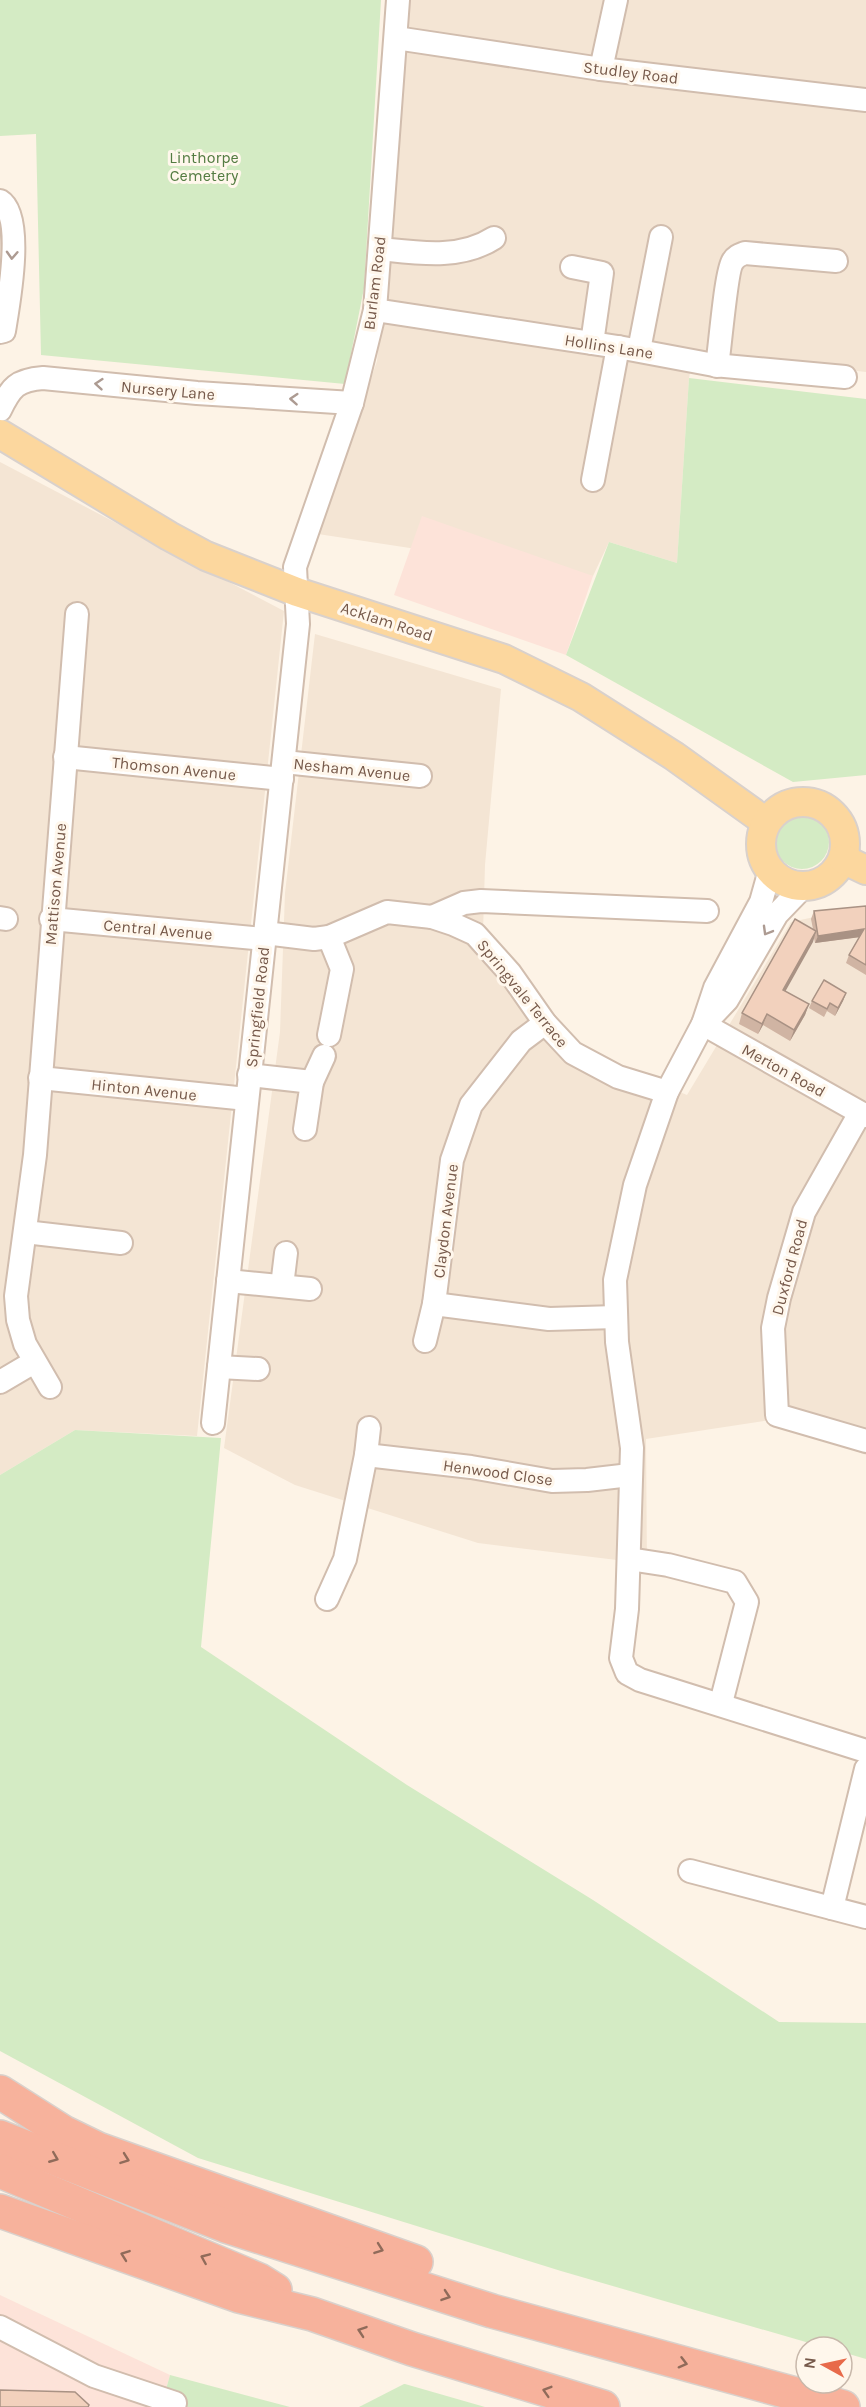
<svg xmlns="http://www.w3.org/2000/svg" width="866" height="2407" font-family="Karla,sans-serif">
	<rect width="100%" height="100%" fill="#fdf3e6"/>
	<!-- residential -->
	<g fill="#f4e5d4">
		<path d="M409,0H866V372L694,353L689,378L677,563L609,542L593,576L318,534L377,361Z"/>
		<path d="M0,462L284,611L197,1436L75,1430L0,1475Z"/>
		<path d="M315,634L501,689L485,865L483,933L575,1048L687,1095L791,922L866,906V1455L777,1419L646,1439L647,1568L617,1560L478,1543L295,1485L224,1448L280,1032L285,893Z"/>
	</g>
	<!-- commercial -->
	<g fill="#fde3d9">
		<path d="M422,516L593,576L566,655L394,595Z"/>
		<path d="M0,2295L170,2375L161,2407H0Z"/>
	</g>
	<!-- green -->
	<g fill="#d4ebc4">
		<path d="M0,0H381L364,288L345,384L41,355L36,134L0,136Z"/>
		<path d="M689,378L866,399V775L793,782L566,655L609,542L677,563Z"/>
		<circle cx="802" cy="842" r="27"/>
		<path d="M75,1430L221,1438L201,1647L407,1785L593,1900L779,2022L866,2023V2359L842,2352V2347H823L561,2271L198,2158L0,2051V1475Z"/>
		<path d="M170,2375L290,2407H161Z"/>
		<path d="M404,2384H405L485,2407H359Z"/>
	</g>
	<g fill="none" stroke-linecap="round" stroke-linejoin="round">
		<defs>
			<g id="minor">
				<path d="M396,38L601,69L866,100"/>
				<path d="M601,69L616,0"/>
				<path d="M0,201C25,216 8,306 4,331L0,332"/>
				<path d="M380,249C418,253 460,260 494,238"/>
				<path d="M572,267L602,273L592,343"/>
				<path d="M375,310L618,347L714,365L845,377"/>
				<path d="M639,350L661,237"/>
				<path d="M717,366C720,348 726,270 733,261C736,256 740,255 745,253L836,261"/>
				<path d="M0,410C11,387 17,380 43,378L197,393L352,403"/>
				<path d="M593,480L618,347"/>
				<path d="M65,757L282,779"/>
				<path d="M284,762L420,776"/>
				<path d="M770,870L761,902L715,988L703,1024L667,1092L635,1185L615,1280L617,1342L632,1448L627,1609L621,1658L627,1673L640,1680L866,1751"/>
				<path d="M432,917L464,903L481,901L707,911"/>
				<path d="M0,918L6,919"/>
				<path d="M51,919L264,939"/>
				<path d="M265,933L314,939L329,937L387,912L432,917L453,924L475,934L510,973L545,1023L573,1053L618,1077L667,1092"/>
				<path d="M707,1021L727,1000L777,914L804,886"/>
				<path d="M703,1024L866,1116"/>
				<path d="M329,1035L342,969L329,937"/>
				<path d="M249,1075L312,1082L305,1129"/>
				<path d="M40,1078L247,1099"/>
				<path d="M312,1082L324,1056"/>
				<path d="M860,1113L804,1212L779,1298L773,1328L777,1415L866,1441"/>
				<path d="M25,1232L121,1243"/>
				<path d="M228,1281L310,1289"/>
				<path d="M282,1286L286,1253"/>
				<path d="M434,1304L549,1319L616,1317"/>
				<path d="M425,1341L434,1304L452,1160L471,1105L521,1041L545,1023"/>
				<path d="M219,1367L258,1369"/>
				<path d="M0,1382L34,1362"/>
				<path d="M50,1387L25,1344L18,1320L16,1296L35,1155L77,614"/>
				<path d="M213,1423L298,624L295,567L352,403L375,310L398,0"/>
				<path d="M366,1455L471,1467L552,1481L587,1480L630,1475"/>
				<path d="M629,1559L668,1565L735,1582L747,1602L721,1703"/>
				<path d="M327,1599L345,1559L366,1455L369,1428"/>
				<path d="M690,1871L866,1917"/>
				<path d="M832,1908L866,1769"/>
				<path d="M0,2327L94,2376L175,2403"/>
			</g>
			<g id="major">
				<path d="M0,434L169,536L206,556L297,592L504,659L581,697L674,756L766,822"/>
				<circle cx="803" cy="844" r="42"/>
				<path d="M843,859L866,870"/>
			</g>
			<g id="highway">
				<path d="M0,2092L63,2132L98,2149L416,2262"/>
				<path d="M0,2137L226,2226L492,2311L843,2407"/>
				<path d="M0,2171L259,2280L275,2290"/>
				<path d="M0,2211L239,2296L312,2314L412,2349L603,2407"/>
			</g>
		</defs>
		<!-- minor casing -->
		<use href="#minor" stroke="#d1bdae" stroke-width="26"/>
		<!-- major casing -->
		<use href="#major" stroke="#d9d1cc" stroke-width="32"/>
		<!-- highway casing -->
		<use href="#highway" stroke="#d9d1cc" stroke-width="36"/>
		<!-- minor -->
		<use href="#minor" stroke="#fff" stroke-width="22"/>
		<!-- major -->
		<use href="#major" stroke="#fcd79e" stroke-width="28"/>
		<!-- highway -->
		<use href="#highway" stroke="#f7b29c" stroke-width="33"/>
	</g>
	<!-- wall -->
	<g fill="#d0b4a3">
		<path d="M866,906V975L846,963L849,955L859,937L815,943L814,938L785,991L809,1004L805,1015L790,1041L763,1025L758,1034L739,1024L742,1013L813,929L811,919L814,911Z"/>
		<path d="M846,993L843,1001L835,1016L827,1011L824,1017L809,1008L812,1001Z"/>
	</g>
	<!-- shaded-wall -->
	<g fill="#a99284">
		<path d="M864,929L861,937L815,943L818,936Z"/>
		<path d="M816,931L813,942L780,1001L783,990Z"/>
		<path d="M846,993L843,1001L835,1016L838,1008Z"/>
		<path d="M809,1004L805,1015L790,1041L794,1030Z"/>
		<path d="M767,1014L763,1025L758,1034L762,1024Z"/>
	</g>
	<!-- building -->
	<g fill="#f2d1bd" stroke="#a99284" stroke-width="1.5">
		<path d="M866,906V965L849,955L864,929L818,936L814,911Z"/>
		<path d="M795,919L816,931L783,990L809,1004L794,1030L767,1014L762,1024L742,1013Z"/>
		<path d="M824,980L846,993L838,1008L830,1003L827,1009L812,1001Z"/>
		<path d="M0,2390L75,2392L89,2405L88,2407H0Z"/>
	</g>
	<!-- one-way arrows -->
	<defs><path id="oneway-chevron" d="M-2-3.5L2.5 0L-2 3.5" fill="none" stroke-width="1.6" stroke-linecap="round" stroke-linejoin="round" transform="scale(1.5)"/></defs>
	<g stroke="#ad9b92">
		<use href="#oneway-chevron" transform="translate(12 255) rotate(93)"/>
		<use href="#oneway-chevron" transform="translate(99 384) rotate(-175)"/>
		<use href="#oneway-chevron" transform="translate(294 399) rotate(-176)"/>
		<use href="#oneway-chevron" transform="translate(767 931) rotate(120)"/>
	</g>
	<g stroke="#906b5a">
		<use href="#oneway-chevron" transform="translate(54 2158) rotate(22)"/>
		<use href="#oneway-chevron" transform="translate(125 2159) rotate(20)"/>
		<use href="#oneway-chevron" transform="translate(379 2249) rotate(20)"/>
		<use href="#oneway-chevron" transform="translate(125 2255) rotate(-160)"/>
		<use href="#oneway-chevron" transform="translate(205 2258) rotate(-157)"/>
		<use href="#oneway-chevron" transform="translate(446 2296) rotate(19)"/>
		<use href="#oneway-chevron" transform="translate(362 2331) rotate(-161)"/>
		<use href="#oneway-chevron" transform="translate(683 2363) rotate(15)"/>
		<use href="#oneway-chevron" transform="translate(547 2391) rotate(-163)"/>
	</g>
	<g text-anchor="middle" stroke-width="6" stroke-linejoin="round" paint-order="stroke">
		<!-- street labels -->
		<g font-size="16" fill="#76594a" stroke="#fff7ec">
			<text transform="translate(631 72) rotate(7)" y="6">Studley Road</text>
			<text transform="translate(374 283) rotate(-83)" y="6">Burlam Road</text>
			<text transform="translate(609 346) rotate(9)" y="6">Hollins Lane</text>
			<text transform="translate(168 390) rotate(5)" y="6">Nursery Lane</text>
			<text transform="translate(387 621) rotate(18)" y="6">Acklam Road</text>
			<text transform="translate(174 768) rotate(6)" y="6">Thomson Avenue</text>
			<text transform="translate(352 769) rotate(6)" y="6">Nesham Avenue</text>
			<text transform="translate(55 884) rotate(-85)" y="6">Mattison Avenue</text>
			<text transform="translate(158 929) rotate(5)" y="6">Central Avenue</text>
			<text transform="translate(523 993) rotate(51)" y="6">Springvale Terrace</text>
			<text transform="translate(257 1007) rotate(-84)" y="6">Springfield Road</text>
			<text transform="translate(784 1070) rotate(29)" y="6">Merton Road</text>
			<text transform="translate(144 1089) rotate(6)" y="6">Hinton Avenue</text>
			<text transform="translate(445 1221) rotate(-83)" y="6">Claydon Avenue</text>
			<text transform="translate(789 1267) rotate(-75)" y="6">Duxford Road</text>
			<text transform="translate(498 1472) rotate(8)" y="6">Henwood Close</text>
		</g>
		<!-- park labels -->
		<g font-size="16" fill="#547c42" stroke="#fff7ec">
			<text x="204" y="163">Linthorpe<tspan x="204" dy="18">Cemetery</tspan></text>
		</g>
	</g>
	<!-- north arrow -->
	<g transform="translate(824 2365) rotate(278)"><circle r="28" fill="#fff7ec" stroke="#c8b8ab" stroke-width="1.5"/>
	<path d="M0-4.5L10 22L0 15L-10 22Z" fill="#e86a4a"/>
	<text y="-9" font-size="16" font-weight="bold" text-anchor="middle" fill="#76594a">N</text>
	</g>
</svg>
